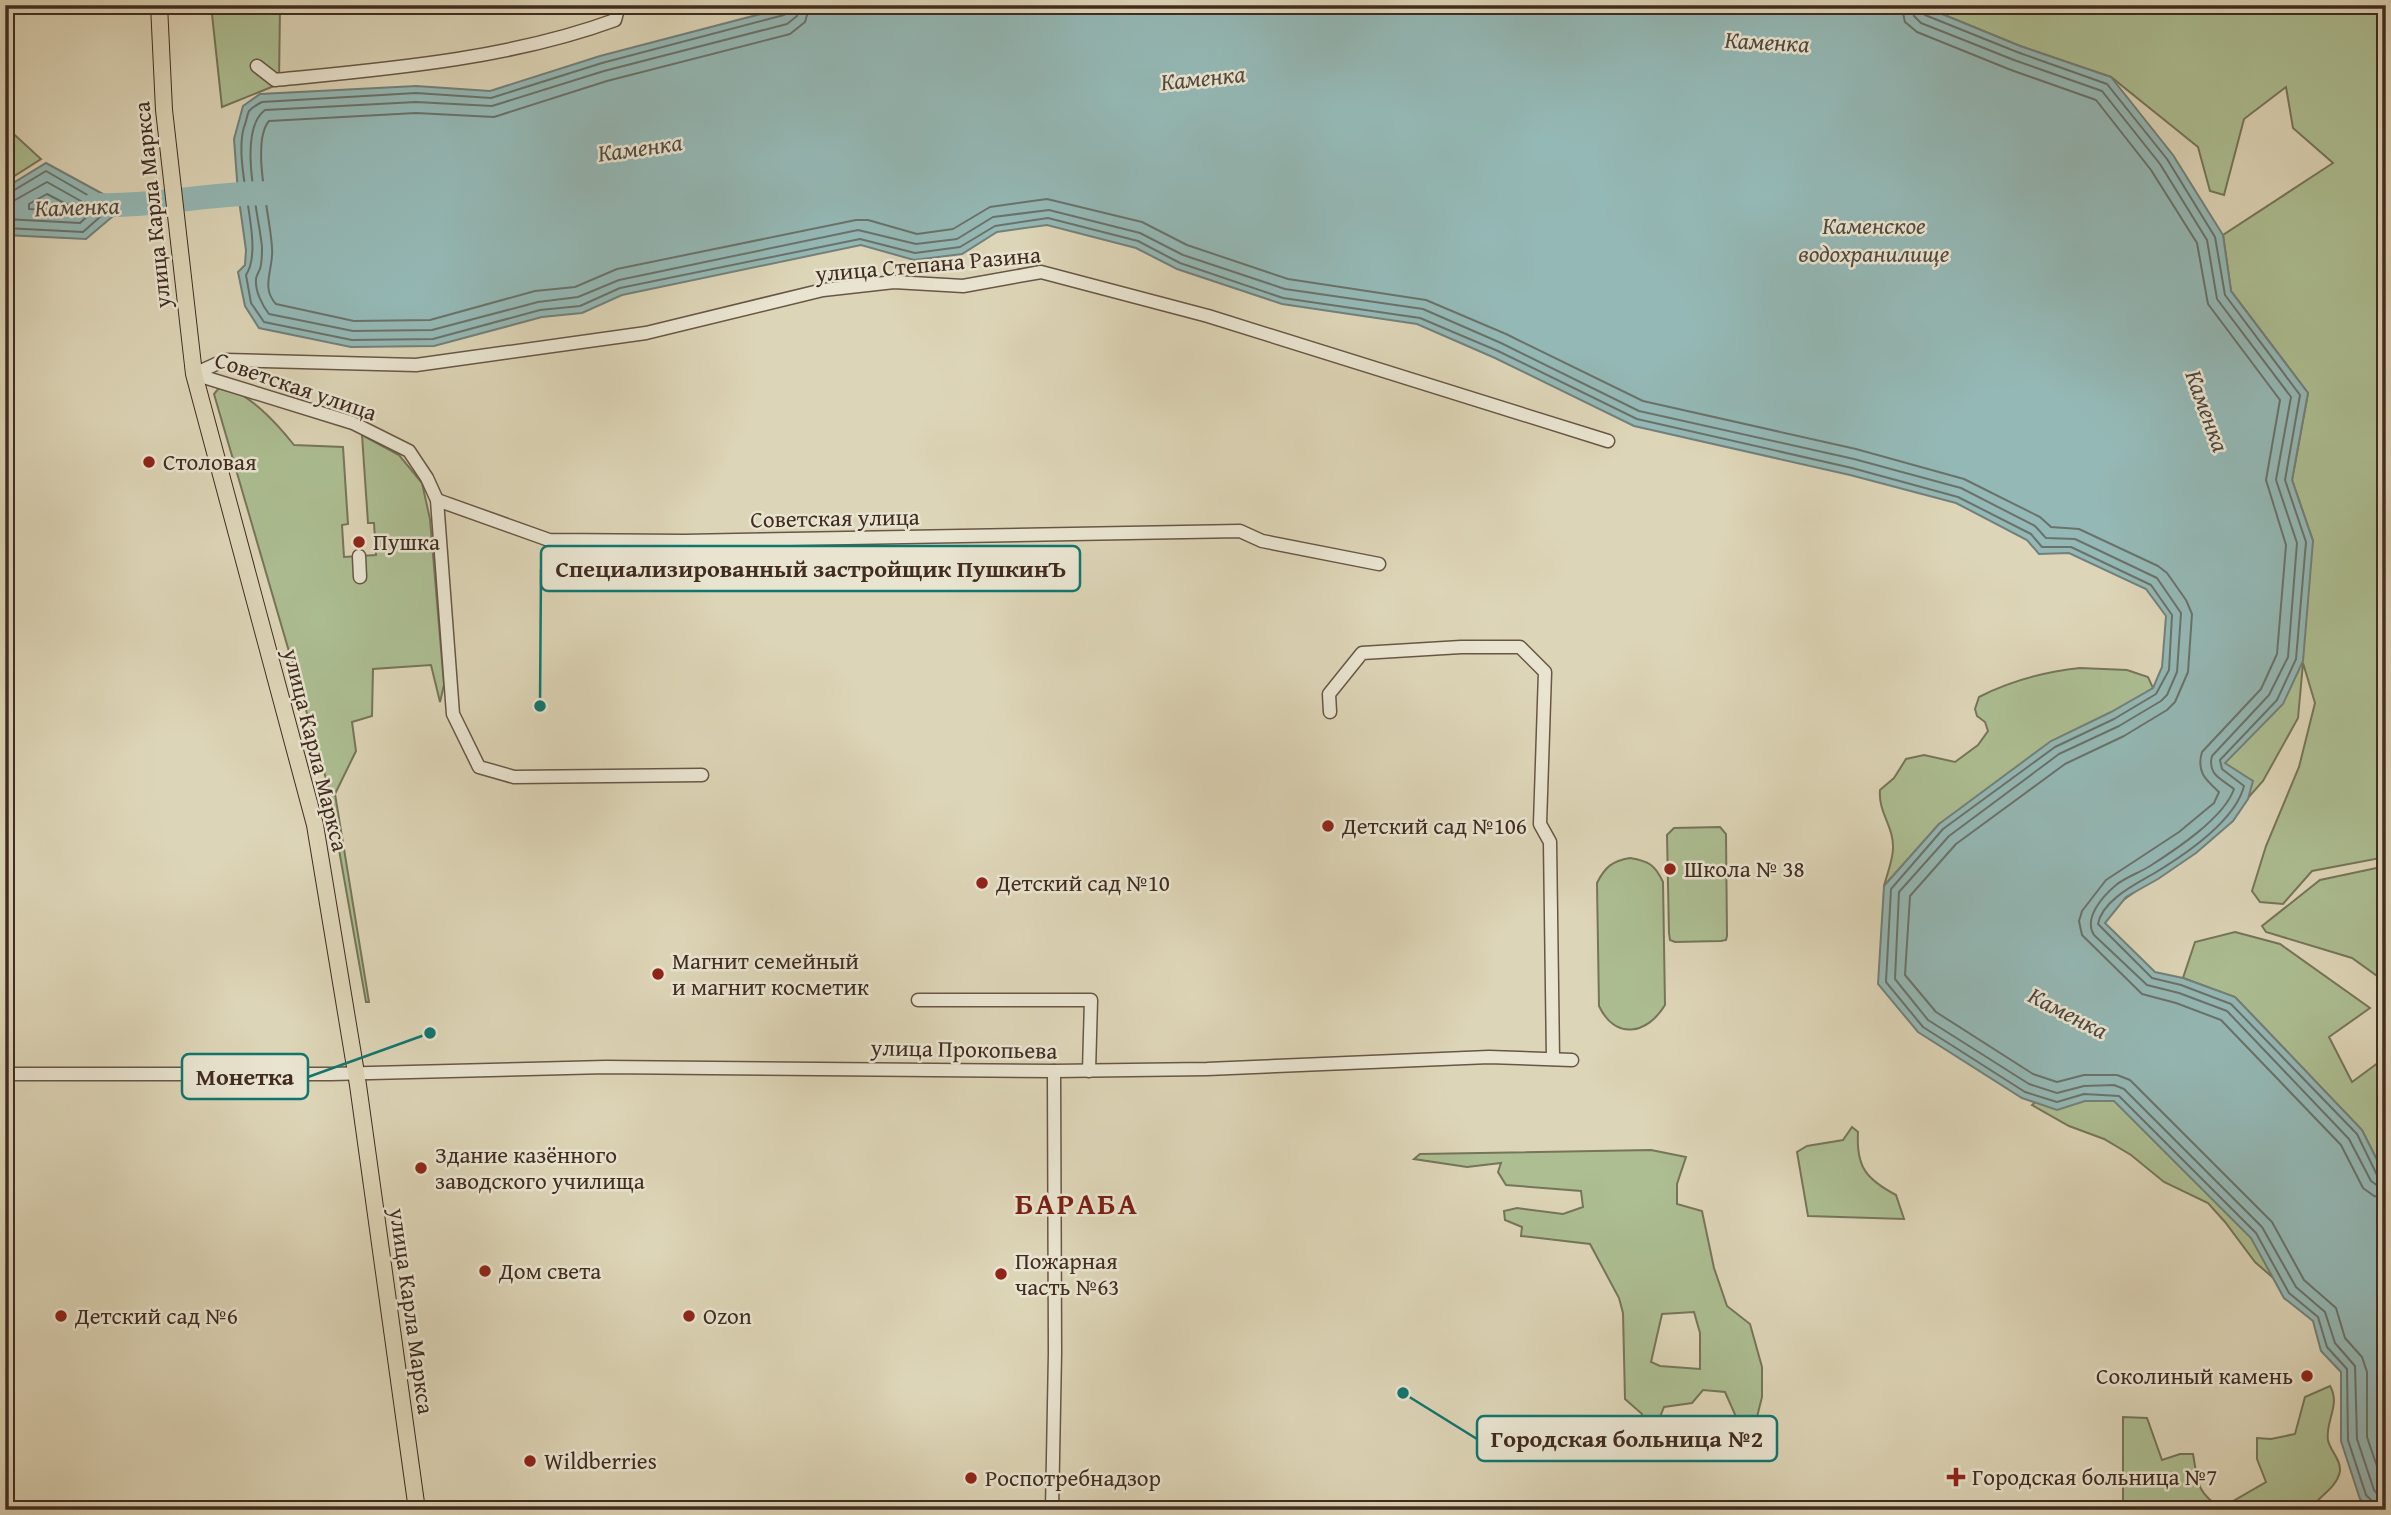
<svg xmlns="http://www.w3.org/2000/svg" width="2391" height="1515" font-family="'Gentium Book Plus',serif">
	<rect width="100%" height="100%" fill="#ddd5b7"/>
	<filter id="stains"><feTurbulence type="fractalNoise" baseFrequency=".00286" numOctaves="4"/><feColorMatrix values="0 0 0 0 .2 0 0 0 0 .09 0 0 0 0 .02 0 0 0 .5 -.17"/></filter>
	<radialGradient id="worn" r=".72"><stop offset=".6" stop-color="#630" stop-opacity="0"/><stop offset="1" stop-color="#630" stop-opacity=".3"/></radialGradient>
	<!-- green -->
	<g fill="#acbe92" stroke="#76755a" stroke-width="2" fill-rule="evenodd">
		<path d="M211,5H280L279,84L222,107Z"/>
		<path d="M1920,5H2386V857L2312,871L2283,904L2260,902L2252,891L2266,846L2299,767L2315,703L2303,663L2298,718L2263,781L2217,833L2122,901L2313,541L2292,480L2308,393L2231,291L2223,235L2333,163L2293,128L2286,87L2244,119L2224,195L2210,191L2198,147L2111,77L2020,46Z"/>
		<path d="M5,126L41,159L5,182Z"/>
		<path d="M219,388C245,387 279,426 294,445L343,447L348,524L342,525L344,557L376,555L374,523H368L362,435L399,455L422,483L430,519L444,685L440,702L431,665L373,669L372,716L352,722L356,751L335,794L369,1002H366L327,782L214,394Z"/>
		<path d="M2080,668L2127,670L2148,677L2153,688L1939,824L1884,886C1887,874 1893,860 1893,848C1894,827 1878,812 1880,790L1894,778L1906,759L1924,755L1955,762L1978,745L1988,731L1985,722L1977,716L1975,709L1979,697C2012,680 2043,672 2080,668Z"/>
		<path d="M1720,827L1726,834L1727,936L1726,940L1721,941L1675,942L1670,940L1669,933L1667,835L1674,828Z"/>
		<path d="M1630,858C1649,861 1655,865 1663,882L1665,1005C1647,1035 1615,1040 1599,1006L1597,883C1605,867 1612,861 1630,858Z"/>
		<path d="M2386,866L2384,994L2377,976L2352,958L2266,932L2262,926L2320,880Z"/>
		<path d="M2235,932L2280,944L2370,1008L2329,1037L2352,1082L2386,1057V1178L2362,1130L2235,997L2183,978L2195,942Z"/>
		<path d="M2102,1083L2247,1222L2287,1290L2255,1262L2225,1222L2208,1203L2164,1182L2131,1155L2104,1139L2069,1126L2032,1105L2039,1099Z"/>
		<path d="M1852,1127L1858,1132C1856,1167 1866,1179 1896,1195L1904,1219L1808,1216L1797,1152L1807,1146L1843,1140Z"/>
		<path d="M1651,1150L1686,1157L1677,1184V1204L1702,1211L1714,1268L1727,1306L1750,1324L1762,1367V1397L1756,1421L1741,1428L1725,1392L1703,1390L1692,1403L1664,1407L1654,1432L1637,1442L1629,1434L1643,1424L1642,1414L1625,1399L1623,1313L1619,1298L1590,1244L1521,1236L1522,1227L1505,1220L1504,1211L1517,1208L1563,1214L1583,1207L1581,1191L1506,1185L1498,1172L1501,1163L1467,1167L1414,1159L1420,1154ZM1694,1312L1700,1333V1369L1660,1366L1651,1362L1662,1314Z"/>
		<path d="M2330,1386C2341,1405 2325,1421 2328,1440C2330,1451 2341,1459 2340,1471C2337,1488 2318,1497 2309,1510H2123V1417L2147,1418L2162,1460L2180,1454H2193C2198,1482 2196,1492 2221,1508L2266,1482L2257,1459V1438L2271,1439L2295,1434L2305,1397Z"/>
	</g>
	<!-- water -->
	<g fill="#94b8b5" stroke="#73807a" stroke-width="2">
		<path d="M795,5H1920L2020,46L2111,77L2173,155L2223,235L2231,291L2308,393L2292,480L2313,541L2303,661L2283,704L2225,763L2253,781L2248,799L2233,821L2196,853L2158,879L2126,897L2105,923L2155,972L2183,978L2235,997L2362,1130L2386,1178V1510H2371L2360,1499L2341,1441V1372L2321,1351L2313,1321L2284,1298L2251,1238L2114,1101H2085L2057,1110L2022,1098L1918,1032L1878,984L1884,886L1939,824L2051,741L2111,712L2153,688L2162,667L2166,616L2146,589L2069,553L2039,554L2027,540L1956,503L1850,475L1634,426L1495,358L1417,324L1282,304L1177,269L1136,248L1047,225L997,232L962,254L914,260L861,245L622,295L582,313L542,317L434,346L351,347L259,328L245,306L238,272L245,265L246,250L238,193L234,139L243,106L260,94L416,86L490,91L600,56Z"/>
		<path d="M46,163L125,206L86,239L5,235V188Z"/>
	</g>
	<g fill="none" stroke-linecap="round" stroke-linejoin="round">
		<!-- shore -->
		<g stroke="#6a726b" stroke-width="2">
			<path d="M790,5L789,12L784,15L602,63L491,98L416,93L262,102C258,104 252,108 249,111C247,115 246,123 244,127C232,168 266,245 246,275L251,303L264,322L352,340L433,339L540,310L580,306L620,288L860,239L915,253L960,247L995,226L1048,218L1138,241L1180,263L1283,298L1420,318L1498,351L1637,419L1852,468L1958,497L2031,534L2042,547H2071L2151,585L2172,615L2169,670L2156,694L2114,719L2055,747L1943,829L1891,889L1886,982L1923,1027L2025,1092L2057,1102L2084,1094L2119,1096L2256,1233L2289,1293L2318,1317L2327,1347L2347,1369L2348,1440L2366,1495L2374,1503L2375,1510"/>
			<path d="M799,5L797,16L787,24L604,71L492,106L416,102L265,110C236,131 259,215 262,247C262,254 262,263 260,269C259,271 256,277 256,279C255,291 262,305 269,314L353,331L432,330L538,302L578,297L619,280L858,230L916,244L957,239L993,217L1049,210L1140,233L1183,255L1285,289L1423,309L1501,343L1639,411L1854,459L1961,488L2035,526L2046,538L2075,539L2157,578L2181,613L2177,672L2167,695L2161,701L2119,726L2059,754L1949,836L1899,892L1895,979L1928,1020L2029,1084L2057,1093L2084,1086L2114,1085L2124,1089L2262,1227L2296,1287L2325,1312L2335,1343L2355,1366L2357,1439L2374,1490L2382,1500L2384,1510"/>
			<path d="M810,5L805,22L790,34L607,81L494,117L416,113L269,121C250,143 271,219 272,248C274,269 260,287 276,304L354,321L430,320L535,291L575,287L617,269L856,220H868L917,234L953,229L990,207L1047,199L1142,222L1187,245L1288,279L1426,300L1506,334L1643,401L1856,449L1964,479L2040,517L2051,527L2079,529L2158,566L2167,573L2186,600L2192,614L2188,672L2175,702L2167,710L2124,736L2065,764L1956,844L1910,896L1905,975L1936,1012L2033,1074L2057,1082L2084,1075H2117L2130,1080L2272,1222L2304,1280L2336,1308L2345,1338L2362,1357L2367,1372V1437L2383,1484L2386,1487"/>
			<path d="M1901,5L1905,22L1917,32L2011,70L2096,100L2151,170L2197,243L2208,304L2280,400L2266,480L2286,545L2277,654L2261,689L2202,752C2196,772 2206,780 2219,792L2214,803L2179,832L2106,880L2082,911L2079,921L2082,935L2142,994L2176,1003L2221,1020L2341,1145L2363,1188L2374,1196L2386,1198"/>
			<path d="M1911,5L1914,16L1921,23L2014,60L2102,91L2160,164L2207,240L2217,299L2291,397L2276,480L2297,543L2288,657L2269,695L2212,756C2207,775 2222,779 2234,789C2224,818 2175,850 2150,866C2139,873 2126,877 2116,885C2103,896 2083,918 2094,935L2147,985L2179,993L2227,1011L2349,1139L2371,1181L2378,1186L2386,1187"/>
			<path d="M1920,5L1921,11L1925,15L2017,52L2107,84L2167,159L2215,237L2225,295L2300,395L2285,480L2306,542L2296,659L2277,700L2220,760L2222,769L2244,786C2235,821 2183,856 2153,874C2134,885 2102,901 2098,924L2152,978L2181,985L2231,1004L2357,1134L2377,1175L2386,1179"/>
			<path d="M5,193L11,192L46,171L110,208L83,232L5,228"/>
			<path d="M47,194L70,206L71,211L29,209V204Z"/>
			<path d="M5,202L15,200L47,182L95,209L80,223L5,219"/>
		</g>
		<!-- river -->
		<path stroke="#94b8b5" stroke-width="24" d="M94,205C153,207 211,193 270,193"/>
		<defs>
			<g id="minor">
				<path d="M257,66L275,80C387,69 509,59 615,20L619,5"/>
				<path d="M194,374L225,360L416,365L646,333L823,290L894,282L963,286L1041,272L1208,316L1608,441"/>
				<path d="M194,374L353,423L409,451L427,478L437,500L453,714L479,767L514,777L702,775"/>
				<path d="M437,500L549,540L684,541L1240,531L1262,541L1379,564"/>
				<path d="M359,556L360,577"/>
				<path d="M1330,712L1329,694L1362,653L1461,647H1520L1545,672L1540,824L1550,842L1553,1059"/>
				<path d="M918,1000H1091L1089,1071"/>
				<path d="M5,1074H331L606,1067L1054,1071L1207,1069L1489,1057L1572,1060"/>
				<path d="M1052,1510L1055,1353L1054,1071"/>
			</g>
			<path id="major" d="M159,5L164,110L194,374L315,825L358,1085L417,1510"/>
		</defs>
		<!-- minor casing -->
		<use href="#minor" stroke="#685646" stroke-width="15"/>
		<!-- major casing -->
		<use href="#major" stroke="#412c21" stroke-width="18"/>
		<!-- minor -->
		<use href="#minor" stroke="#e9e4d0" stroke-width="12"/>
		<!-- major -->
		<use href="#major" stroke="#ddd5b7" stroke-width="16"/>
	</g>
	<!-- markers -->
	<g fill="#8f2418" stroke="#e9e4d0" stroke-width="2.5">
		<circle cx="149" cy="462" r="7"/>
		<circle cx="359" cy="542" r="7"/>
		<circle cx="1328" cy="826" r="7"/>
		<circle cx="1670" cy="869" r="7"/>
		<circle cx="982" cy="883" r="7"/>
		<circle cx="658" cy="974" r="7"/>
		<circle cx="421" cy="1168" r="7"/>
		<circle cx="485" cy="1271" r="7"/>
		<circle cx="1001" cy="1274" r="7"/>
		<circle cx="61" cy="1316" r="7"/>
		<circle cx="689" cy="1316" r="7"/>
		<circle cx="2307" cy="1376" r="7"/>
		<circle cx="530" cy="1461" r="7"/>
		<path d="M1952.5 1466.5h7v7h7v7h-7v7h-7v-7h-7v-7h7z"/>
		<circle cx="971" cy="1478" r="7"/>
	</g>
	<g text-anchor="middle" stroke-width="5" stroke-linejoin="round" paint-order="stroke">
		<!-- street labels -->
		<g font-size="23" fill="#412c21" stroke="#e9e4d0">
			<text transform="translate(152 205) rotate(-96)" y="8">улица Карла Маркса</text>
			<text transform="translate(928 264) rotate(-5)" y="8">улица Степана Разина</text>
			<text transform="translate(296 386) rotate(19)" y="8">Советская улица</text>
			<text transform="translate(835 518) rotate(-1)" y="8">Советская улица</text>
			<text transform="translate(316 750) rotate(76)" y="8">улица Карла Маркса</text>
			<text transform="translate(964 1049) rotate(1)" y="8">улица Прокопьева</text>
			<text transform="translate(412 1311) rotate(82)" y="8">улица Карла Маркса</text>
		</g>
		<!-- poi labels -->
		<g font-size="23" fill="#412c21" stroke="#e9e4d0" text-anchor="start">
			<text x="163" y="470">Столовая</text>
			<text x="373" y="550">Пушка</text>
			<text x="1342" y="834">Детский сад №106</text>
			<text x="1684" y="877">Школа № 38</text>
			<text x="996" y="891">Детский сад №10</text>
			<text x="672" y="969">Магнит семейный<tspan x="672" dy="26">и магнит косметик</tspan></text>
			<text x="435" y="1163">Здание казённого<tspan x="435" dy="26">заводского училища</tspan></text>
			<text x="1015" y="1269">Пожарная<tspan x="1015" dy="26">часть №63</tspan></text>
			<text x="499" y="1279">Дом света</text>
			<text x="75" y="1324">Детский сад №6</text>
			<text x="703" y="1324">Ozon</text>
			<text x="2293" y="1384" text-anchor="end">Соколиный камень</text>
			<text x="544" y="1469">Wildberries</text>
			<text x="1972" y="1485">Городская больница №7</text>
			<text x="985" y="1486">Роспотребнадзор</text>
		</g>
		<!-- water labels -->
		<g font-size="24" font-style="italic" fill="#52483f" stroke="#e9e4d0">
			<text transform="translate(1767 42) rotate(3)" y="8">Каменка</text>
			<text transform="translate(1203 78) rotate(-6)" y="8">Каменка</text>
			<text transform="translate(640 148) rotate(-8)" y="8">Каменка</text>
			<text transform="translate(77 207) rotate(-2)" y="8">Каменка</text>
			<text x="1874" y="234">Каменское<tspan x="1874" dy="28">водохранилище</tspan></text>
			<text transform="translate(2207 411) rotate(70)" y="8">Каменка</text>
			<text transform="translate(2068 1013) rotate(27)" y="8">Каменка</text>
		</g>
		<!-- district labels -->
		<g font-size="30" font-weight="bold" letter-spacing="2" fill="#7a1f14" stroke="#e9e4d0">
			<text x="1077" y="1214">БАРАБА</text>
		</g>
	</g>
	<!-- callouts -->
	<path fill="none" stroke="#0f766e" stroke-width="2.5" d="M540 706L541 569M430 1033L308 1077M1403 1393L1477 1439"/>
	<g fill="#0f766e" stroke="#e9e4d0" stroke-width="2.5">
		<circle cx="540" cy="706" r="7"/>
		<circle cx="430" cy="1033" r="7"/>
		<circle cx="1403" cy="1393" r="7"/>
	</g>
	<g fill="#e9e4d0" stroke="#0f766e" stroke-width="2.5">
		<rect x="541" y="546" width="539" height="45" rx="7"/>
		<rect x="182" y="1054" width="126" height="45" rx="7"/>
		<rect x="1477" y="1416" width="300" height="45" rx="7"/>
	</g>
	<g font-size="24" text-anchor="middle" font-weight="bold" fill="#412c21">
		<text x="811" y="577">Специализированный застройщик ПушкинЪ</text>
		<text x="245" y="1085">Монетка</text>
		<text x="1627" y="1447">Городская больница №2</text>
	</g>
	<!-- margin -->
	<rect width="2391" height="1515" fill="none" stroke="#ddd5b7" stroke-width="28"/>
	<rect x="7" y="7" width="2377" height="1501" fill="none" stroke="#412c21" stroke-width="3.5"/>
	<rect x="14" y="14" width="2363" height="1487" fill="none" stroke="#412c21" stroke-width="2"/>
	<rect width="100%" height="100%" filter="url(#stains)"/>
	<rect width="100%" height="100%" fill="url(#worn)"/>
</svg>
